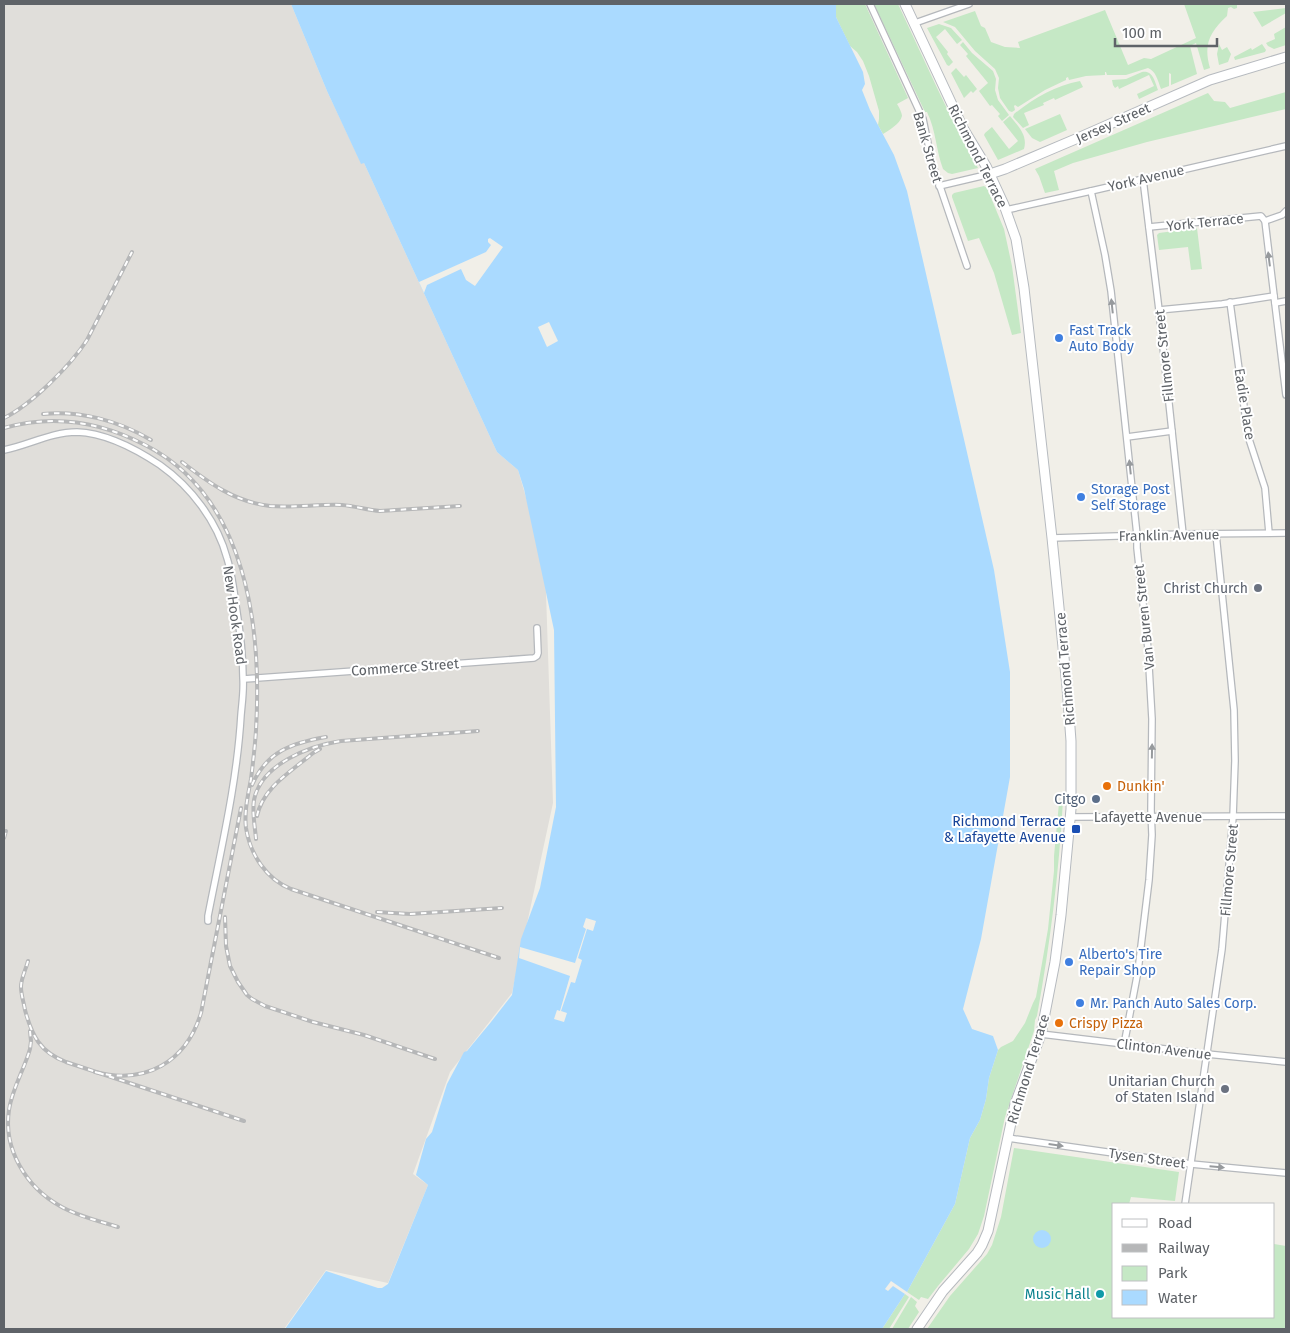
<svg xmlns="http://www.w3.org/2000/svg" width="1290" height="1333" font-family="'Fira Sans',sans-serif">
	<rect width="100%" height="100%" fill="#f1efe8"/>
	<!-- industrial -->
	<path fill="#e0deda" d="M4,4H291L327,91L361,163H364L497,452L518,470L545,563L553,803L512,993L450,1072L413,1174L428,1185L388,1283L326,1270L284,1329H4Z"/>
	<!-- green -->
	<g fill="#c5e8c5">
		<path d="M836,4H865L908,98L897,104C899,107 902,113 902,116C900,124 889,130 883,134L878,125L879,119V111L869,76L863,61L857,52L850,46L836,17Z"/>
		<path d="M874,4H898C924,59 948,115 978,168L952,174L948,173L943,169C936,151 936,130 927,112H925Z"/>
		<path d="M1184,4H1237V8L1234,9L1231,7L1228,8L1227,16C1210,32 1203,44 1210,68L1204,70L1196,43L1190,46L1197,74L1171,85V74L1169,73V86L1161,89C1158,81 1156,71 1148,68L1126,75H1107L1106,72H1105V75L1086,76L1069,80L1068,77L1066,78V80L1045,90L1018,107L1015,105L1014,106L1015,110L1012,112L1009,111L1000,98L998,88L999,78L995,69L975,51L955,27L943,22L975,11L981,26L985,28L991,42L1005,47L1020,48L1018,42L1105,10L1128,65L1144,58L1151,59L1196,38Z"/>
		<path d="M1286,8V13L1262,27L1253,12Z"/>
		<path d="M939,24L951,28L962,40L957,44L945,29L936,37L948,52L947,54L953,62L949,66L947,65L927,28Z"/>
		<path d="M1286,27V45L1274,49L1268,46L1266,43L1275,39L1274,34Z"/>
		<path d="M963,42L972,53L993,71L996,79L995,90L998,100L1009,115L1002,121L998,116L1000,114L992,105L990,106L979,91L988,83L966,56L968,54L960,45Z"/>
		<path d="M1219,44L1222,50L1227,47L1231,54L1228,62L1219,65L1217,54Z"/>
		<path d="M1262,44L1266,50L1265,52L1235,60L1234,57L1251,48L1252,50Z"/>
		<path d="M956,68L964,77L966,75L977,89L973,93L971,91L964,98L951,73Z"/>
		<path d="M1142,72C1153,70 1155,82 1158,90L1139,99L1137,94L1154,86L1149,75L1119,89L1118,86L1115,88L1113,85L1112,80L1126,79Z"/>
		<path d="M1080,81L1083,87L1055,100L1054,98L1043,103L1044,105L1024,113L1029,125L1023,128L1013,117L1014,114C1034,98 1055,86 1080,81Z"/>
		<path d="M1286,92V109L1147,142L1073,163L1054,171L1059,190L1045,193L1039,176L1035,169L1208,93L1214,101L1225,102L1230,108Z"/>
		<path d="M1060,114L1067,130L1040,142L1032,138L1025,129Z"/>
		<path d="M1010,116C1018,126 1028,135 1024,149L998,160L984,135L985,133L992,127L1009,149L1018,141L1003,122Z"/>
		<path d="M984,186L987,188L1004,229L1012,266L1021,333L1012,335L994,273L979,238L968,241L952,197V195L954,193Z"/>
		<path d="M1197,228L1202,269L1191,270L1188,247L1159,250L1157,235L1159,233Z"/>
		<path d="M1063,800C1059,873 1050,945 1037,1016L1035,1020L1034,1031L1005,1117L984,1216L978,1234L969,1249L938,1286L928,1299L921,1297L919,1300L907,1292L955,1204L970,1138L980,1120L986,1099L989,1078L998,1050L1001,1047L1013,1041L1025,1023L1033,1003L1036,997L1048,929L1054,871V856L1059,803Z"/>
		<path d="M1014,1148L1179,1172L1175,1201L1131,1197L1129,1204H1114V1317H1274V1244L1286,1246V1329H927L950,1296L987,1254L992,1245L1001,1217Z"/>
		<path d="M905,1294L909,1297L889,1329H882Z"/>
		<path d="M911,1297L917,1302L915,1306L919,1312L908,1329H892Z"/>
	</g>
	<!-- water -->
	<g fill="#aadaff">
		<path d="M291,4H836V17L863,72L865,84L862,90L870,110L894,155L907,191L994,570L1010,672V777L981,939L963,1009L972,1029L993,1036L998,1050L989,1078L986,1099L980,1120L970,1138L955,1204L907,1292L891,1281L885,1289L888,1291L893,1286L905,1294L882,1329H285L326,1271L378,1288H382L388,1284L428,1185L416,1175L426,1139L432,1132L447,1084L464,1052L467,1051L491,1022L512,995L521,939L540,888L556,807L554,630L524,489L518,470L497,452L364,163L361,164L327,91Z"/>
		<circle cx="1042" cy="1239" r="9"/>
	</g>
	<!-- pier -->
	<g fill="#f1efe8">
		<path d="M490,238L503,247L475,286L466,280L461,269L427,285L424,293L419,282L486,252L491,245L488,242V239Z"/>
		<path d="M549,322L558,341L547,347L538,327Z"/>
		<path d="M586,918L596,921L593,931L587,929L578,958L582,960L575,983L571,982L561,1011L567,1013L564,1022L554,1019L557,1010L560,1011L570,976L519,958L520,947L575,963L586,929L583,927Z"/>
	</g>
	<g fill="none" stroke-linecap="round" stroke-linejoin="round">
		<defs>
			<g id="street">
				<path d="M870,4L923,119L932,163L967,266"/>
				<path d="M915,23L969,4"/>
				<path d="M1143,179L1159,310L1183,534"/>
				<path d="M939,186L990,174"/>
				<path d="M1091,191L1105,255L1111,291L1137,535V548L1148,649L1152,719L1151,810L1152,835L1149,880L1138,971L1124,1045"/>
				<path d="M1006,210L1091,191L1286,146"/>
				<path d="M1265,221L1282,215L1286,211"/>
				<path d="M1149,227L1261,216L1265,221L1286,395"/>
				<path d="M1230,302L1248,436L1265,488L1269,533"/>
				<path d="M1275,303L1286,301"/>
				<path d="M1159,310L1222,304L1274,296"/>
				<path d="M1127,437L1172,431"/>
				<path d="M4,450C29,445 51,432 77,432C106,433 136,449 160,465C191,487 217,521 227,558C232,574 234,590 236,606C240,630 243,654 243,678C244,690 242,703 241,715C237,783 221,849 208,916V921"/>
				<path d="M1052,538L1183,534L1286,533"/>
				<path d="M244,679L534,658L537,656L538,653L537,628"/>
				<path d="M1070,817L1286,816"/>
				<path d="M1041,1034L1207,1054L1286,1062"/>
				<path d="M1008,1138L1191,1164L1286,1173"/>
				<path d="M1185,1204L1222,949L1233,817L1235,761L1234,710L1216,534"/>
			</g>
			<g id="secondary">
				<path d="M905,4L963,128L986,166L1004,205L1016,239L1024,288L1052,538L1067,687L1071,741V809L1061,915L1055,962L1041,1034L1015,1104L988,1231L982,1245L977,1253L943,1291L917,1329"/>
				<path d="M990,174L1005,169L1078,138L1210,80L1286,57"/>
			</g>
		</defs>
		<!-- street casing -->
		<use href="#street" stroke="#b5b8bc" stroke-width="8"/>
		<!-- secondary casing -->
		<use href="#secondary" stroke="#b6babf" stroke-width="11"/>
		<!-- street -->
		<use href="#street" stroke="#fff" stroke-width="5.5"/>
		<!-- secondary -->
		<use href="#secondary" stroke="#fff" stroke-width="9"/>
		<defs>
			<g id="rail">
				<path d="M43,414C80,410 119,421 151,440"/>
				<path d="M4,418C31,405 71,365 87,340L132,252"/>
				<path d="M4,428C53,414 102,422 147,446C247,498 262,628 256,730C255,746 253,763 251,779C248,795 244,812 246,828C250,854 266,879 291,889L499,958"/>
				<path d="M182,462C209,483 235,502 270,506C294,508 318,504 342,505C355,506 367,510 380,511L460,506"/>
				<path d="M252,785C267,751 292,743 326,737"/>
				<path d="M257,816C263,787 292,771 313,753L320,749"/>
				<path d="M4,838L6,831"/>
				<path d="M256,839C255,827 252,812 254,800C261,764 309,746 341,741L478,731"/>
				<path d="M377,912L410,914L502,908"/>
				<path d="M225,917L226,946L230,966L238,982L247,995L252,999L265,1006L313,1022L364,1035L435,1059"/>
				<path d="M28,961C26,969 21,978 21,987C21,995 24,1003 25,1010C32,1036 40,1052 66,1062L244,1121"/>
				<path d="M30,1031L31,1041L30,1049C24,1070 12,1089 9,1110C3,1149 26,1187 60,1206C77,1216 99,1221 118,1227"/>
				<path d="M95,1072C146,1085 186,1062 201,1013L241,808"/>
			</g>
		</defs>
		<!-- rail casing -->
		<use href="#rail" stroke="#b6b7b8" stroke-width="4"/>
		<!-- rail -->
		<use href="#rail" stroke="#fff" stroke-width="2" stroke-dasharray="5.5" stroke-linecap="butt"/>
	</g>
	<!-- one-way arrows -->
	<defs><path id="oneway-solid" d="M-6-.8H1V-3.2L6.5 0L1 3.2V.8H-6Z" transform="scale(1.25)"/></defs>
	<g fill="#979a9d">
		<use href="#oneway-solid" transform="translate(1269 259) rotate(-97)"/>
		<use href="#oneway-solid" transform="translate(1112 306) rotate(-96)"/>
		<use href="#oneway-solid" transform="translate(1130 467) rotate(-96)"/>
		<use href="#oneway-solid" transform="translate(1152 751) rotate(-89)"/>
		<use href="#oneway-solid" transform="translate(1056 1145) rotate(8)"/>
		<use href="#oneway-solid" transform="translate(1217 1167) rotate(5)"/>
	</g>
	<!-- markers -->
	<g fill="#3f7fe0" stroke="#fff" stroke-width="2">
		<circle cx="1059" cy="338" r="5"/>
		<circle cx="1081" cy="497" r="5"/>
		<circle cx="1069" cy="962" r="5"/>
		<circle cx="1080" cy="1003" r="5"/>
	</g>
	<g fill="#6b7280" stroke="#fff" stroke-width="2">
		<circle cx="1258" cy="588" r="5"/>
		<circle cx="1225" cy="1089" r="5"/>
	</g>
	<g fill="#e8710a" stroke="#fff" stroke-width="2">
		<circle cx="1107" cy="786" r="5"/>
		<circle cx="1059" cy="1023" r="5"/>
	</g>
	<circle fill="#5c6f8a" stroke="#fff" stroke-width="2" cx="1096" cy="799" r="5"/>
	<rect fill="#1a4fb4" stroke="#fff" stroke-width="2" x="1071" y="824" width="10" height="10" rx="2.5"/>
	<circle fill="#0f9aa8" stroke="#fff" stroke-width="2" cx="1100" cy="1294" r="5"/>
	<g text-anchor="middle" stroke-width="4" stroke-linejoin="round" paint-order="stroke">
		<!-- street labels -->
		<g font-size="14" fill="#5f6368" stroke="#fff">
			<text transform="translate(1113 123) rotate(-24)" y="5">Jersey Street</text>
			<text transform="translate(928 147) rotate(74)" y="5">Bank Street</text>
			<text transform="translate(978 156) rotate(63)" y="5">Richmond Terrace</text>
			<text transform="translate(1146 178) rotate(-13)" y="5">York Avenue</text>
			<text transform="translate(1205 222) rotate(-6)" y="5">York Terrace</text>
			<text transform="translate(1164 356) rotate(-96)" y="5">Fillmore Street</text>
			<text transform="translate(1245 404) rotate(81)" y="5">Eadie Place</text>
			<text transform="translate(1169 535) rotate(-1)" y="5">Franklin Avenue</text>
			<text transform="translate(235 615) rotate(82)" y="5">New Hook Road</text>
			<text transform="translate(1144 617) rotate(-96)" y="5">Van Buren Street</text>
			<text transform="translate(405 667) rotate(-4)" y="5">Commerce Street</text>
			<text transform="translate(1065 669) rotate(-95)" y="5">Richmond Terrace</text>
			<text x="1148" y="822">Lafayette Avenue</text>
			<text transform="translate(1229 870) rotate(-85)" y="5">Fillmore Street</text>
			<text transform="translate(1164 1049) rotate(7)" y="5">Clinton Avenue</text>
			<text transform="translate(1028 1069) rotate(-73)" y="5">Richmond Terrace</text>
			<text transform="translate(1147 1158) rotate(8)" y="5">Tysen Street</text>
		</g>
		<!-- shop labels -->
		<g font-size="14" fill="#366cbe" stroke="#fff" text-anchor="start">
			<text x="1069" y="335">Fast Track<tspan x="1069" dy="16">Auto Body</tspan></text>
			<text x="1091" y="494">Storage Post<tspan x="1091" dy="16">Self Storage</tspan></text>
			<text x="1079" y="959">Alberto's Tire<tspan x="1079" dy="16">Repair Shop</tspan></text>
			<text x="1090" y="1008">Mr. Panch Auto Sales Corp.</text>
		</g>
		<!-- worship labels -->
		<g font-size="14" fill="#5b616d" stroke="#fff" text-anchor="end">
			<text x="1248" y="593">Christ Church</text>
			<text x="1215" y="1086">Unitarian Church<tspan x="1215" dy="16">of Staten Island</tspan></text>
		</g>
		<!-- food labels -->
		<g font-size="14" fill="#c56008" stroke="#fff" text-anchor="start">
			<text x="1117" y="791">Dunkin'</text>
			<text x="1069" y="1028">Crispy Pizza</text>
		</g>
		<!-- service labels -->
		<g font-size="14" fill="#4e5e75" stroke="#fff" text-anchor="end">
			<text x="1086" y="804">Citgo</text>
		</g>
		<!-- transit labels -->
		<g font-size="14" fill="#164399" stroke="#fff" text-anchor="end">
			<text x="1066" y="826">Richmond Terrace<tspan x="1066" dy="16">&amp; Lafayette Avenue</tspan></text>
		</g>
		<!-- culture labels -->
		<g font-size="14" fill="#0d838f" stroke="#fff" text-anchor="end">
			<text x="1090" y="1299">Music Hall</text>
		</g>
	</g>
	<!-- border -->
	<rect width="1290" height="1333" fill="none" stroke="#5f6368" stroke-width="10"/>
	<!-- legend -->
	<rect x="1112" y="1203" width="162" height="115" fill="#ffffff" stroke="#bfc1c3"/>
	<rect x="1122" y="1219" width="25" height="8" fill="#ffffff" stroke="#bfc1c3"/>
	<text x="1158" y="1228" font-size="15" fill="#5f6368">Road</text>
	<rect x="1122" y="1244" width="25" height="8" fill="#b6b7b8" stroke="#bfc1c3"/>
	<text x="1158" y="1253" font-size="15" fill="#5f6368">Railway</text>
	<rect x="1122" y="1266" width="25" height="15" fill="#c5e8c5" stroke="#bfc1c3"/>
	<text x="1158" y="1278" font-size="15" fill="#5f6368">Park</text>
	<rect x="1122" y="1290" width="25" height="15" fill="#aadaff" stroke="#bfc1c3"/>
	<text x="1158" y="1303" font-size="15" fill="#5f6368">Water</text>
	<!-- scale -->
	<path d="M1115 38v8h102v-8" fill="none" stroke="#5f6368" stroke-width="2.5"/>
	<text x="1122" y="38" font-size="15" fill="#5f6368" stroke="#ffffff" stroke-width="4" paint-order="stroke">100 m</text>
</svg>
